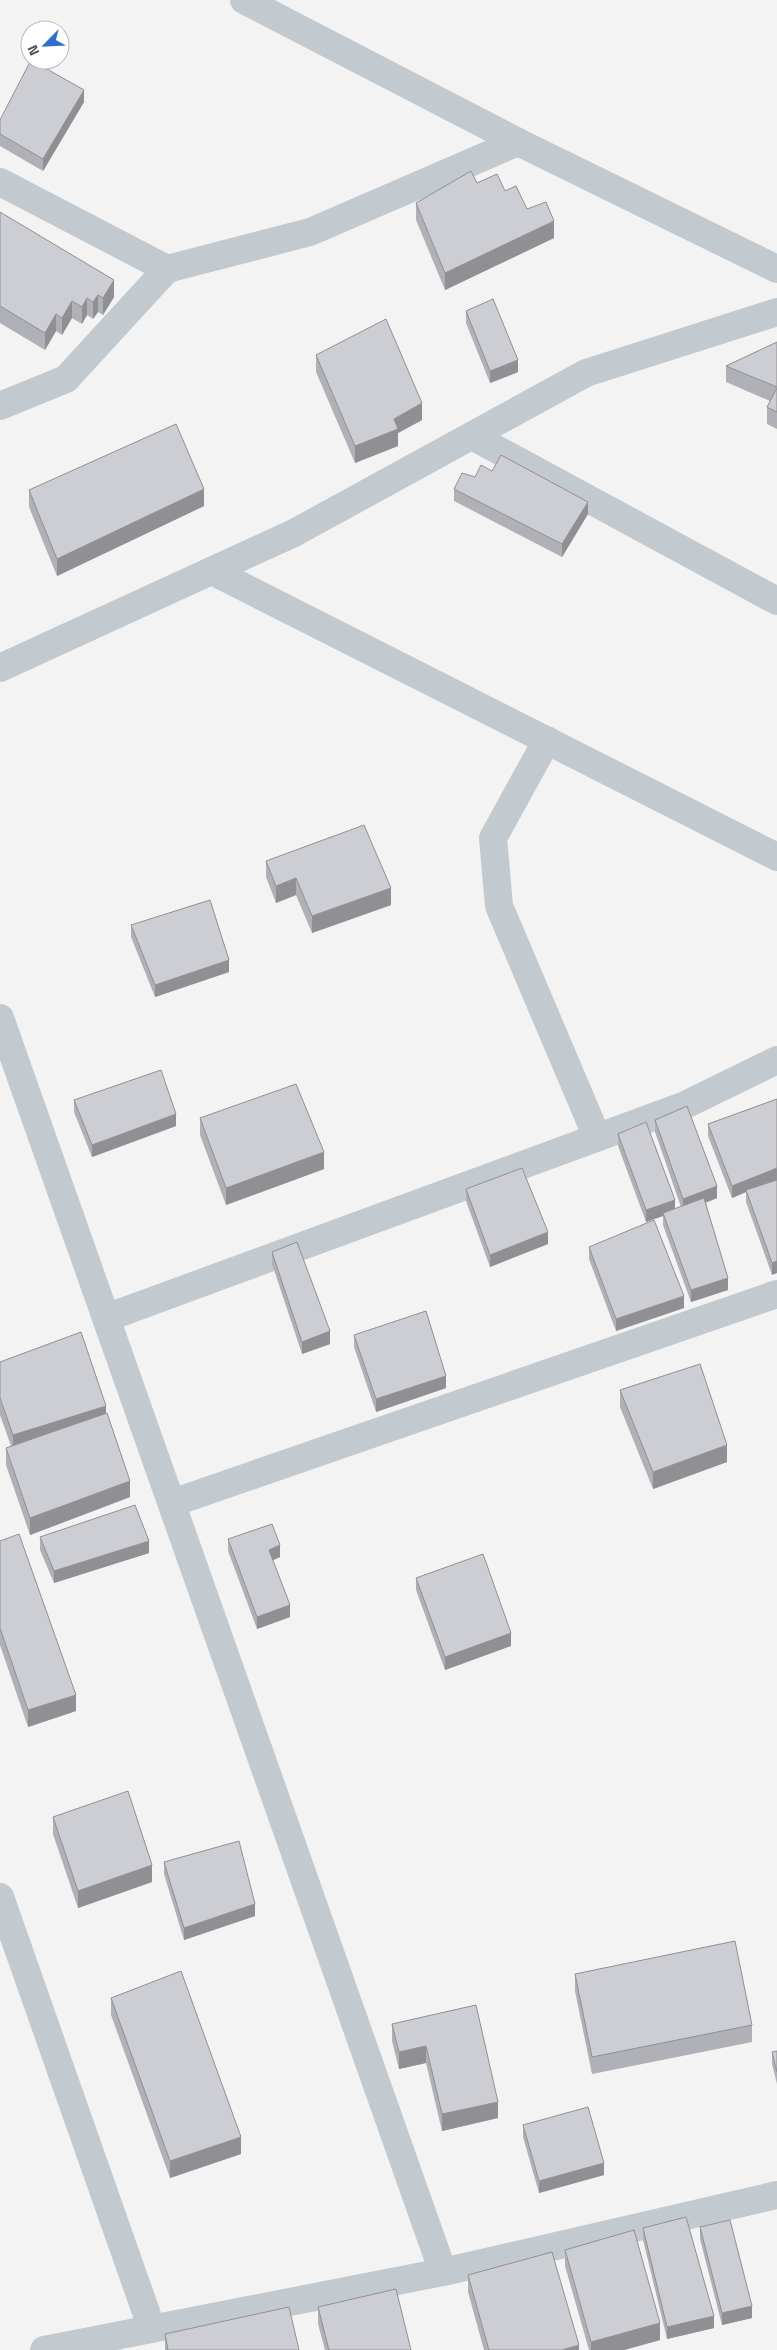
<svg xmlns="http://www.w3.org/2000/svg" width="777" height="2350" font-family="'Titillium Web',sans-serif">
	<rect width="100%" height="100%" fill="#f4f3f3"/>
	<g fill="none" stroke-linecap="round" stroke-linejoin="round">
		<!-- minor -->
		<g stroke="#c2c9cf" stroke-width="28">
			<path d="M244,0L518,142L777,269"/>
			<path d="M0,182L167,269L310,232L518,142"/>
			<path d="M0,406L66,379L167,269"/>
			<path d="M472,436L777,601"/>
			<path d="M212,571L777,857"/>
			<path d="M0,668L294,533L586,373L777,312"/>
			<path d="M547,740L493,838L499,906L597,1137"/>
			<path d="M0,1018L443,2272L777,2195"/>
			<path d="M106,1318L683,1106L777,1060"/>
			<path d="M172,1503L777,1294"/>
			<path d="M0,1897L152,2329"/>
			<path d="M44,2350L443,2272"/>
		</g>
	</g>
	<!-- wall -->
	<g fill="#b0b1b6">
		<path d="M84,102L43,171L0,146V120Z"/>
		<path d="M477,183L505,191L527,209L554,238L445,290L416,220V203Z"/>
		<path d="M0,212L114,297L103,315L98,312L93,319L87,315L82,324L72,318L62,335L56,331L45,350L0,323Z"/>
		<path d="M466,311L518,372L490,383L466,323Z"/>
		<path d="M777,342V429L767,424V407L770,401L726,382V366Z"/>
		<path d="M316,355L422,420L398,433V446L355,463L316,372Z"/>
		<path d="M492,471L588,514L562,557L454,501V489L475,477Z"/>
		<path d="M29,490L204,506L57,576L29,507Z"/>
		<path d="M266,861L391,905L312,933L296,895L276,903L266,877Z"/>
		<path d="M131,925L229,972L155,997L131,937Z"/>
		<path d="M777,1099L772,1275L746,1202V1192L732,1198L708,1136V1124Z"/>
		<path d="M74,1100L176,1126L92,1157L74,1112Z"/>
		<path d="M200,1118L324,1169L226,1205L200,1135Z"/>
		<path d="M655,1120L717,1198L706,1203L728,1290L691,1302L663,1225V1216L646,1222L618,1146V1134L675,1209L681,1207L655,1132Z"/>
		<path d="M466,1189L548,1244L490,1267L466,1201Z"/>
		<path d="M589,1247L684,1308L616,1331L589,1259Z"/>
		<path d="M272,1252L330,1344L302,1354L272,1264Z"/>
		<path d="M354,1335L446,1388L376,1412L354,1347Z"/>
		<path d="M0,1362L106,1414L130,1497L30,1535L6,1465V1448L11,1446L0,1415Z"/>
		<path d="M620,1390L727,1462L653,1489L620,1407Z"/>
		<path d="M40,1537L149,1553L54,1583L40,1550Z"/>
		<path d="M228,1539L280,1557L273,1560L290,1617L257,1629L228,1551Z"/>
		<path d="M0,1541L76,1711L28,1727L0,1645Z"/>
		<path d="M416,1578L511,1646L445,1670L416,1590Z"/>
		<path d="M53,1817L152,1882L78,1908L53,1834Z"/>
		<path d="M164,1862L255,1916L184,1940L164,1874Z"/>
		<path d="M575,1974L752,2025V2042L592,2074L575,1991Z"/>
		<path d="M111,1998L241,2154L170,2178L111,2015Z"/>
		<path d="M476,2005L498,2118L442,2131L426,2063L399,2069L392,2041V2024Z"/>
		<path d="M777,2051V2084L772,2064V2052Z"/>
		<path d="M523,2125L604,2175L539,2193L523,2137Z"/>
		<path d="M700,2227L752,2318L722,2325L700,2239Z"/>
		<path d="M643,2228L714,2328L667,2339L643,2240Z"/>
		<path d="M565,2250L660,2340L624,2350H589L565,2266Z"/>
		<path d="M468,2275L579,2350H484L468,2292Z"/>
		<path d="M318,2307L411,2350H325L318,2324Z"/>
		<path d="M165,2334L299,2350H165Z"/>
	</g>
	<!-- shaded-wall -->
	<g fill="#909094">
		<path d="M84,90V102L43,171V159Z"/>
		<path d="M554,221V238L445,290V273Z"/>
		<path d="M114,280V297L103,315V298Z"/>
		<path d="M98,295V312L93,319V302Z"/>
		<path d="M87,298V315L82,324V307Z"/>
		<path d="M72,301V318L62,335V318Z"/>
		<path d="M56,314V331L45,350V333Z"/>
		<path d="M518,360V372L490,383V371Z"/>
		<path d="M422,403V420L398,433V446L355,463V446L394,419Z"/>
		<path d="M204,489V506L57,576V559Z"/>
		<path d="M588,502V514L562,557V544Z"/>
		<path d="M296,878V895L276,903V886Z"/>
		<path d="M391,888V905L312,933V916Z"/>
		<path d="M229,960V972L155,997V985Z"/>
		<path d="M176,1114V1126L92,1157V1145Z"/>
		<path d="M324,1152V1169L226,1205V1188Z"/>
		<path d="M777,1168V1181L746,1190V1192L732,1198V1186Z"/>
		<path d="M717,1186V1198L683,1211V1199Z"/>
		<path d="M675,1200V1212L663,1213V1216L646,1222V1210Z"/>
		<path d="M548,1232V1244L490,1267V1255Z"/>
		<path d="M777,1261V1273L772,1275V1263Z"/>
		<path d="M728,1278V1290L691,1302V1290Z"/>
		<path d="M684,1296V1308L616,1331V1319Z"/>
		<path d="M330,1331V1344L302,1354V1342Z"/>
		<path d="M446,1376V1388L376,1412V1399Z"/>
		<path d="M106,1406V1423L13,1452V1435Z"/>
		<path d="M727,1445V1462L653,1489V1472Z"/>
		<path d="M130,1481V1497L30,1535V1518Z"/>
		<path d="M149,1541V1553L54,1583V1571Z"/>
		<path d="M280,1545V1557L269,1562V1550Z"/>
		<path d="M290,1605V1617L257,1629V1617Z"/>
		<path d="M511,1633V1646L445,1670V1657Z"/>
		<path d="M76,1695V1711L28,1727V1710Z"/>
		<path d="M152,1865V1882L78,1908V1891Z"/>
		<path d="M255,1904V1916L184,1940V1928Z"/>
		<path d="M426,2046V2063L399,2069V2052Z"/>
		<path d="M498,2102V2118L442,2131V2114Z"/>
		<path d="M241,2137V2154L170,2178V2161Z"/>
		<path d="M604,2163V2175L539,2193V2181Z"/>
		<path d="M752,2306V2318L722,2325V2313Z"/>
		<path d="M714,2316V2328L667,2339V2327Z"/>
		<path d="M660,2323V2340L624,2350H591V2342Z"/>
		<path d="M579,2345V2350H562Z"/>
	</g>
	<!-- building -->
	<g fill="#cdced4" stroke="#909094">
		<path d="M31,60L84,90L43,159L0,134V120Z"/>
		<path d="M471,171L477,183L497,174L505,191L516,186L527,209L546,202L554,221L445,273L416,203Z"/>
		<path d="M0,212L114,280L103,298L98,295L93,302L87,298L82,307L72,301L62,318L56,314L45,333L0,306Z"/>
		<path d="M493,299L518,360L490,371L466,311Z"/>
		<path d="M386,319L422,403L394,419L398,429L355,446L316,355Z"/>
		<path d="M777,342V387L726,366Z"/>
		<path d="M777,388V412L767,407Z"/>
		<path d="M176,424L204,489L57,559L29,490Z"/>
		<path d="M501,455L588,502L562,544L454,489L462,473L475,477L481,465L492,471Z"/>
		<path d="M364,825L391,888L312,916L296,878L276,886L266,861Z"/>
		<path d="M210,900L229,960L155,985L131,925Z"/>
		<path d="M161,1070L176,1114L92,1145L74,1100Z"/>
		<path d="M296,1084L324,1152L226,1188L200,1118Z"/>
		<path d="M777,1099V1168L732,1186L708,1124Z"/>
		<path d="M687,1106L717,1186L683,1199L655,1120Z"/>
		<path d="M646,1122L675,1200L646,1210L618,1134Z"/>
		<path d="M522,1168L548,1232L490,1255L466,1189Z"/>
		<path d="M777,1180V1261L772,1263L746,1190Z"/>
		<path d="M704,1198L728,1278L691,1290L663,1213Z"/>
		<path d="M654,1220L684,1296L616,1319L589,1247Z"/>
		<path d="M297,1242L330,1331L302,1342L272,1252Z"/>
		<path d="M426,1311L446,1376L376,1399L354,1335Z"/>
		<path d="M81,1332L106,1406L13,1435L0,1398V1362Z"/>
		<path d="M700,1364L727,1445L653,1472L620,1390Z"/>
		<path d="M107,1413L130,1481L30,1518L6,1448Z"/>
		<path d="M135,1505L149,1541L54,1571L40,1537Z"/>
		<path d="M272,1524L280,1545L269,1550L290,1605L257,1617L228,1539Z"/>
		<path d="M19,1534L76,1695L28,1710L0,1628V1541Z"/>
		<path d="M483,1554L511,1633L445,1657L416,1578Z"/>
		<path d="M128,1791L152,1865L78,1891L53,1817Z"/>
		<path d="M239,1841L255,1904L184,1928L164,1862Z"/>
		<path d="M735,1941L752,2025L592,2057L575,1974Z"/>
		<path d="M181,1971L241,2137L170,2161L111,1998Z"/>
		<path d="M476,2005L498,2102L442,2114L426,2046L399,2052L392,2024Z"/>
		<path d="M777,2051V2072L772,2052Z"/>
		<path d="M588,2107L604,2163L539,2181L523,2125Z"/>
		<path d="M686,2217L714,2316L667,2327L643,2228Z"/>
		<path d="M730,2220L752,2306L722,2313L700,2227Z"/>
		<path d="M634,2230L660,2323L591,2342L565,2250Z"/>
		<path d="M552,2252L579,2345L562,2350H489L468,2275Z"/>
		<path d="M396,2289L411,2350H329L318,2307Z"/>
		<path d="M289,2307L299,2350H168L165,2334Z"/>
	</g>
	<!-- north arrow -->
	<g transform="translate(45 45) rotate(246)"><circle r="24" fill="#ffffff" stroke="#b7bbbf"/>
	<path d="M0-4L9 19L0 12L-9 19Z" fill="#316fcf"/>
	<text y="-8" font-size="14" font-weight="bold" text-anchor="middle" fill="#4c545e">N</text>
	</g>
</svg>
